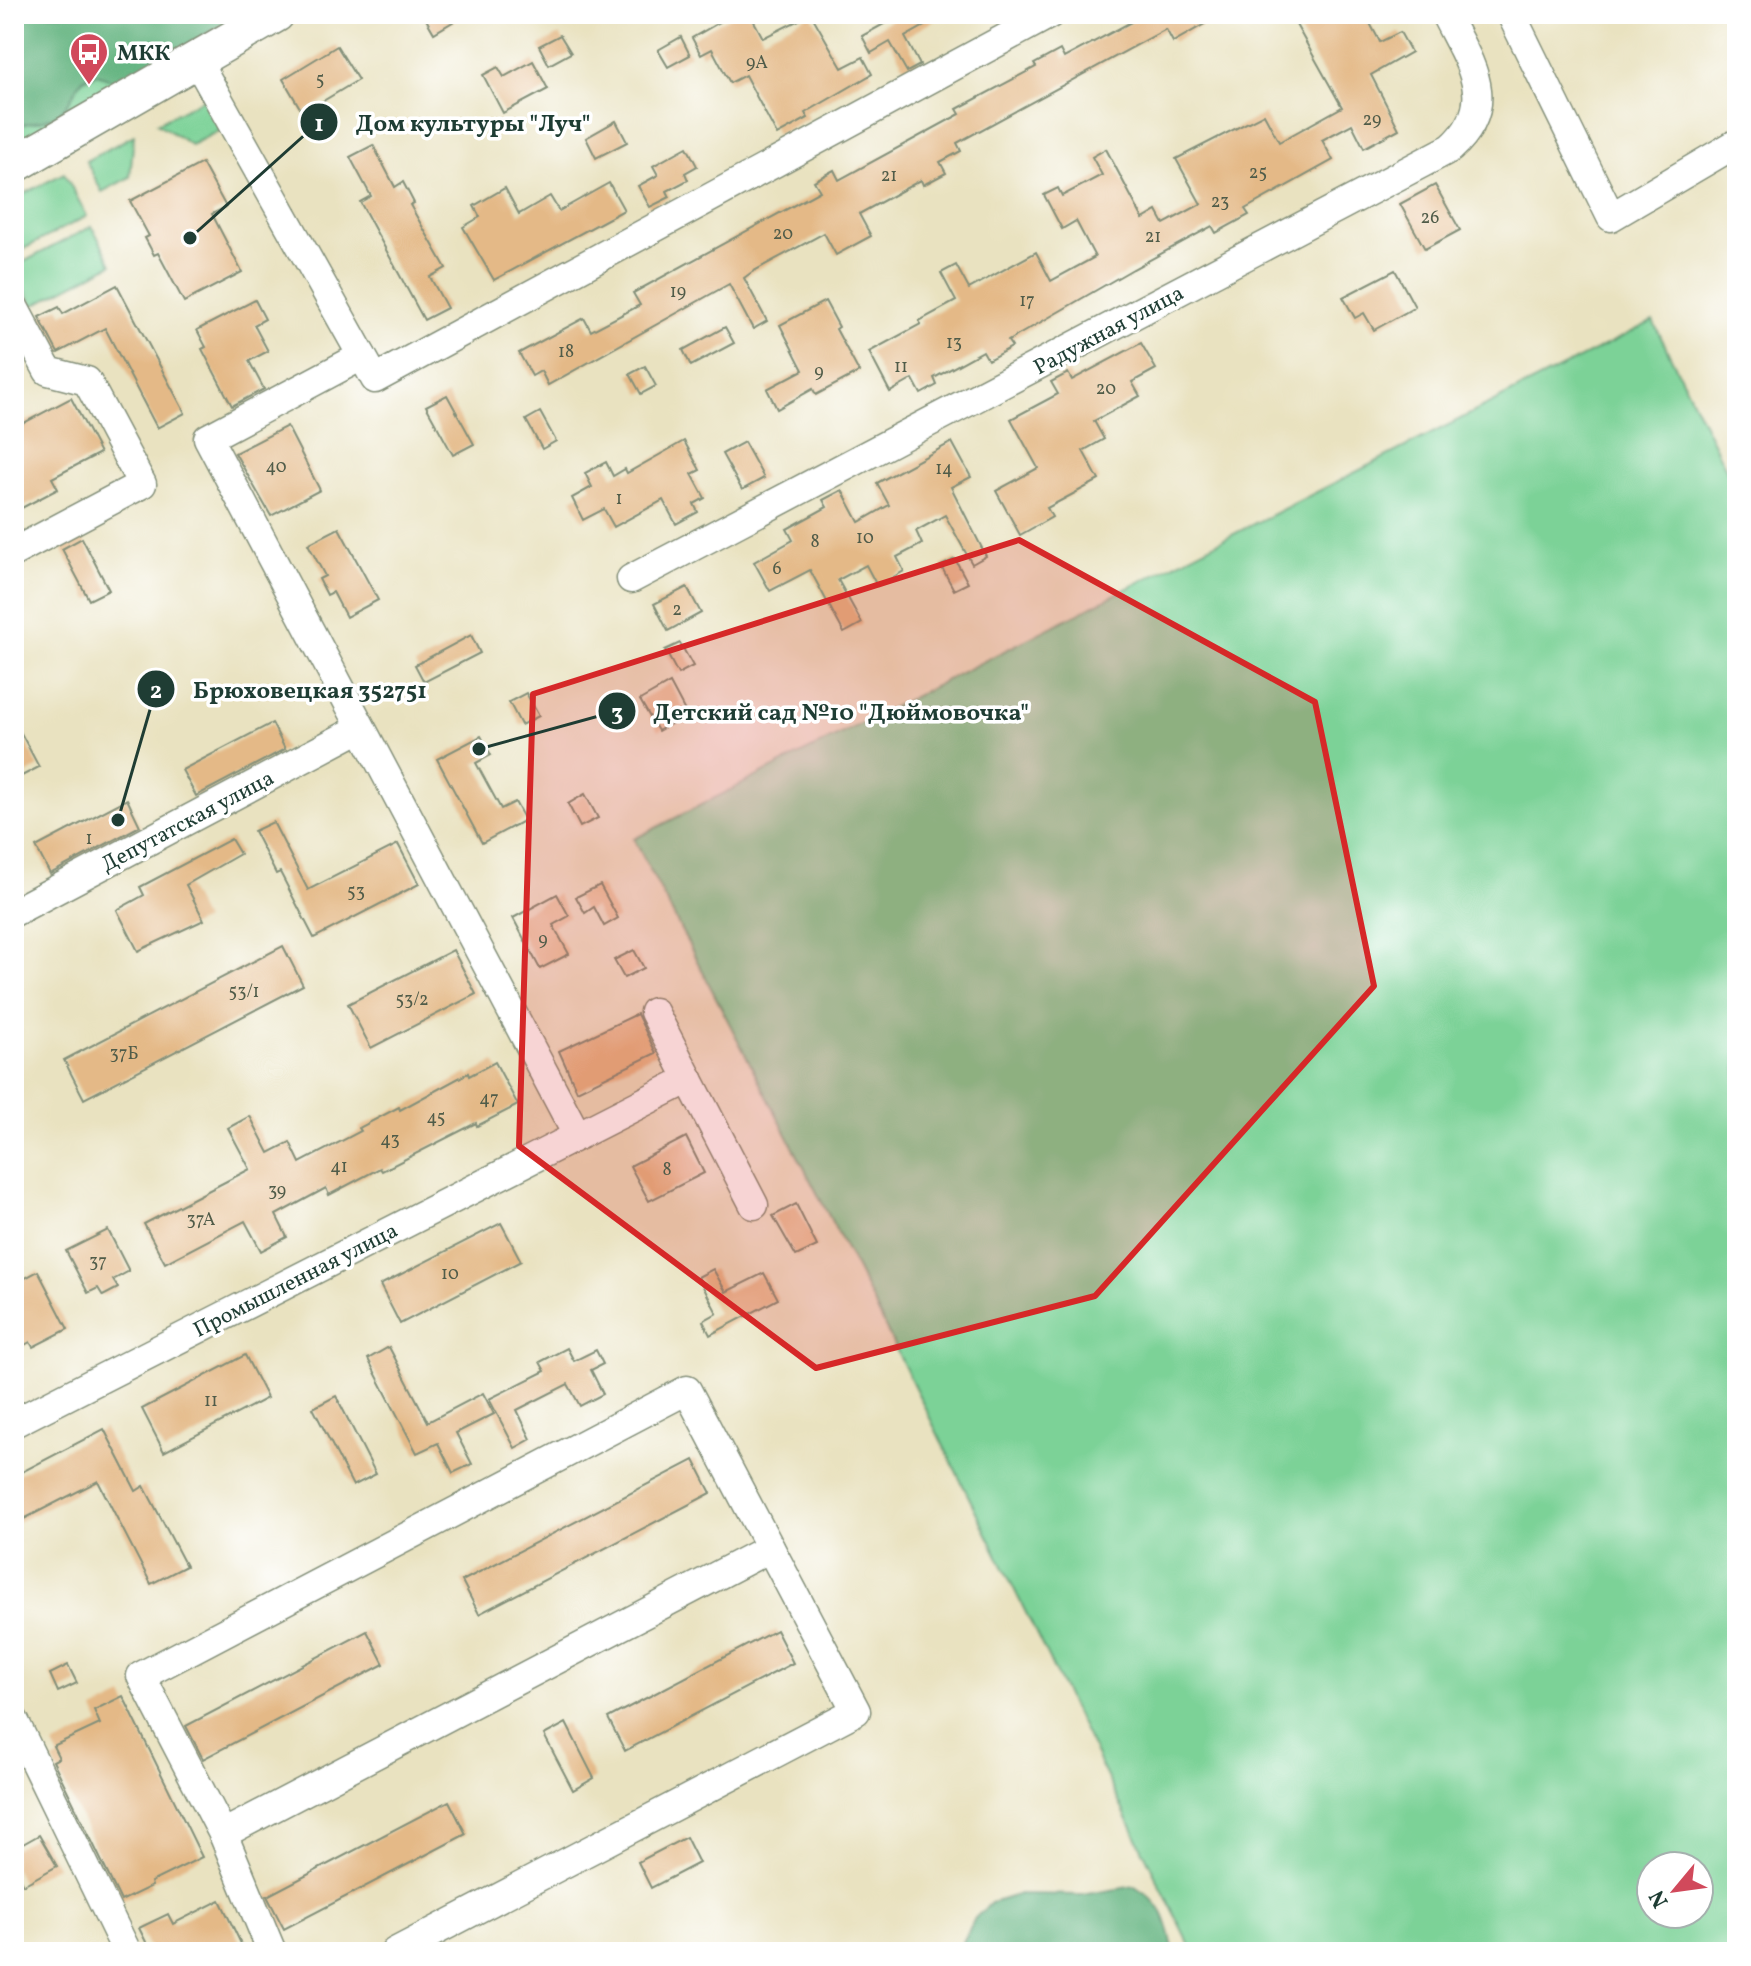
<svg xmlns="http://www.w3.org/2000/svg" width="1751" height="1966" font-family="Vollkorn,serif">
	<rect width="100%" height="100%" fill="#fff"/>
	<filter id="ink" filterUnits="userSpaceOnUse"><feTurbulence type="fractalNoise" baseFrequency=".0125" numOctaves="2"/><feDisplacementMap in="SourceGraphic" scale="16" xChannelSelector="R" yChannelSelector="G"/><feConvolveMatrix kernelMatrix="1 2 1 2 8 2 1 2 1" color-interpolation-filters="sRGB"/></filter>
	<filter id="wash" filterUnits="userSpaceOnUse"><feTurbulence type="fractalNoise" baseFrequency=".006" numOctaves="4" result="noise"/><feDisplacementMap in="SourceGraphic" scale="32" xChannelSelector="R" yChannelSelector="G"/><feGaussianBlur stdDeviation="1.8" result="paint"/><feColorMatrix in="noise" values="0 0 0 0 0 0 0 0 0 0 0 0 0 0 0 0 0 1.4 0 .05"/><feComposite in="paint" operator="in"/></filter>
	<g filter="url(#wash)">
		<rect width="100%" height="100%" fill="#e9e2c0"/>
		<!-- green -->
		<g fill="#7bd297" stroke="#4d8866" stroke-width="2" fill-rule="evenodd">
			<path d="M101,73L119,84L14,144V126L43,120L71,99L74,88L84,79Z"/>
			<path d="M205,98L222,129L191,145L157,123Z"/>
			<path d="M134,135L130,177L102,192L86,161Z"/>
			<path d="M64,173L87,216L14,254V199Z"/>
			<path d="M92,226L112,264L33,306L14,267Z"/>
			<path d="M1653,321L1737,491V1952H1193L859,1274L634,839ZM1699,1866V1914H1651V1866Z"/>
		</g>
		<!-- forest -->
		<g fill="#64b480" stroke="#42785a" stroke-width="2">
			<path d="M14,14H240L119,84C72,55 83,98 57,114C45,122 28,123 14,126Z"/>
			<path d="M1135,1886C1164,1904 1167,1920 1174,1952H958L975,1918L991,1903L1020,1894L1081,1895Z"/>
		</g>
		<g id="blocks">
			<!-- building -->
			<g fill="#e4b987">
				<path d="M423,14H466L434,33Z"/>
				<path d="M734,14H750L763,38L811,14L842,68L863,57L872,74L805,113L808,118L777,135L745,75L730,83L712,49L701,55L692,38Z"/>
				<path d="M902,14H946L905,37L920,65L907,72L890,42L871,53L862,36Z"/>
				<path d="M1146,14H1222L1173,42L1166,29L957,143L961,151L940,162L946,173L923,185L921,180L859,214L871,236L836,255L824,233L752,272L744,278L767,321L753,329L729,284L548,385L541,371L532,376L519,353L584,318L591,331L640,305L633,293L820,191L814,181L834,170L839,180L960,114L957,109L1036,67L1034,64L1060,50L1064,58Z"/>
				<path d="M1290,14H1365L1380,42L1400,32L1411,52L1371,75L1399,129L1364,148L1352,124L1322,140L1333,160L1245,209L1249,215L1216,233L1212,226L1133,269L1008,341L1012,347L988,360L983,351L934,378L937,385L921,394L913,379L890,392L869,352L921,324L919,321L956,301L941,273L956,265L969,289L1036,252L1051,281L1095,257L1076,221L1062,229L1044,195L1058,188L1062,196L1102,175L1092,157L1106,149L1143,219L1157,211L1164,224L1201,204L1176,159L1264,114L1279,142L1342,107Z"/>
				<path d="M560,35L571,53L549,65L539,46Z"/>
				<path d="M681,37L690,55L668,67L658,50Z"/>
				<path d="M337,46L358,80L303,113L283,79Z"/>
				<path d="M533,61L548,89L503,113L483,75L498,67L504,77Z"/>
				<path d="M616,121L627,142L596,158L586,138Z"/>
				<path d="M373,145L395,187L403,182L414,203L410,205L446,268L430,277L447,308L424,320L360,202L371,196L350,157Z"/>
				<path d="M687,147L697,166L685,173L688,180L667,191L670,197L650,207L638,186L658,175L653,166Z"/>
				<path d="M202,163L226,207L212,214L242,272L184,302L158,253L154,255L145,238L149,236L130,201Z"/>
				<path d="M609,183L624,210L494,280L463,227L480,217L474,206L505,188L519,214L550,196L559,211Z"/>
				<path d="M1435,185L1460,230L1425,249L1400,204Z"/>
				<path d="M1395,270L1415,307L1374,330L1364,313L1355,318L1343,297Z"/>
				<path d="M117,285L185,413L157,428L105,328L58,353L39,317L59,307L63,314Z"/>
				<path d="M255,300L265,319L254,325L268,351L249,361L264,389L232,406L202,349L206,347L197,330Z"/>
				<path d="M825,301L839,327L836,329L859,372L816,395L813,389L777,409L767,389L803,370L780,325Z"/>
				<path d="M725,327L734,343L691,366L683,350Z"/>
				<path d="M1141,343L1156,369L1132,382L1140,396L1094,421L1104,439L1083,451L1099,480L1047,508L1052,517L1020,535L996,491L1038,468L1011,419L1058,394L1051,382L1068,373L1072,380Z"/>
				<path d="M645,366L656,386L641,394L630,374Z"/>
				<path d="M447,395L474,444L453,455L426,406Z"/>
				<path d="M71,398L100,453L52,478L58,489L14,512V428Z"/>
				<path d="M540,412L556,441L542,449L526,420Z"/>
				<path d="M287,426L320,490L271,516L235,453Z"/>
				<path d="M684,441L700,470L692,474L705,498L694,504L698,512L676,524L663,500L614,527L604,509L583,520L572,498L592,487L585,473L606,462L613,476L625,469L627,473Z"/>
				<path d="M744,442L764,478L742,490L722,454Z"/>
				<path d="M952,442L971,477L951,487L986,556L972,564L945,515L916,531L922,544L897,557L904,571L877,586L866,565L838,580L862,623L844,633L810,570L770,591L754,562L793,540L787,529L827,507L823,500L842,490L859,522L889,505L877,483Z"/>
				<path d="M339,528L378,600L346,617L333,592L327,595L319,579L325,576L308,544Z"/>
				<path d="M82,538L109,590L89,600L62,549Z"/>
				<path d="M955,559L968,583L954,590L941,566Z"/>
				<path d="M687,587L701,613L668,631L654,604Z"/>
				<path d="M471,635L480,653L424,682L415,665Z"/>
				<path d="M680,643L693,666L678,674L665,650Z"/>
				<path d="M670,683L687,715L658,731L640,700Z"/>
				<path d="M526,693L539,716L521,725L509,702Z"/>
				<path d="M14,720L39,767L14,780Z"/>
				<path d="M272,723L285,749L196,796L182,770Z"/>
				<path d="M481,736L491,755L476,763L501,809L515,802L525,820L482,843L437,759Z"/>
				<path d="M585,794L598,818L580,827L568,804Z"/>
				<path d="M127,799L140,826L50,874L36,847Z"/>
				<path d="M273,822L308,890L398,844L419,884L314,938L280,872L276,874L254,831Z"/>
				<path d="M231,839L240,854L186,885L204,920L138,951L117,910L144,895L140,887Z"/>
				<path d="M600,885L618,918L604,926L594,907L585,913L576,897Z"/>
				<path d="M557,894L569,916L553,925L569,954L540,969L513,918Z"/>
				<path d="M283,946L303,985L84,1099L64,1060Z"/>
				<path d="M453,950L476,994L371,1048L348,1004Z"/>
				<path d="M634,950L644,968L624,978L614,960Z"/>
				<path d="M637,1014L656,1053L577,1091L559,1051Z"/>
				<path d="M495,1062L518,1105L477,1126L476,1123L382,1171L380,1168L329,1195L326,1188L276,1215L287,1237L261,1251L245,1221L165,1263L144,1224L250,1169L228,1128L250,1116L269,1153L290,1142L300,1163L361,1131L359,1128L399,1107L400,1110L468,1073L469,1076Z"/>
				<path d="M686,1137L704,1173L649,1201L630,1166Z"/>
				<path d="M796,1204L817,1246L796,1256L773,1216Z"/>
				<path d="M501,1223L521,1261L400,1324L380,1285Z"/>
				<path d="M108,1230L129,1271L113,1280L118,1288L103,1296L98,1288L88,1293L66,1251Z"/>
				<path d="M713,1269L726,1292L764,1273L778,1299L710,1335L703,1321L717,1313L698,1277Z"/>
				<path d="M38,1271L68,1329L33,1347L30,1342L14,1351V1284Z"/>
				<path d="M389,1347L428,1422L483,1393L494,1414L456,1433L472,1464L453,1473L438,1443L417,1453L368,1359Z"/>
				<path d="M567,1348L574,1361L596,1350L603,1364L591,1370L603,1394L580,1406L568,1384L517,1410L531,1439L515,1448L489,1399L545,1371L540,1362Z"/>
				<path d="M245,1355L267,1398L164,1452L142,1409Z"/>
				<path d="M336,1396L376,1474L353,1486L313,1408Z"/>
				<path d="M104,1429L136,1491L144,1486L186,1566L151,1584L98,1481L14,1524V1476Z"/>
				<path d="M694,1460L711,1493L479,1614L462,1581Z"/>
				<path d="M776,1630L793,1663L625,1751L608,1718Z"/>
				<path d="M367,1631L384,1664L203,1759L186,1726Z"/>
				<path d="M68,1665L77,1683L58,1692L50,1674Z"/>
				<path d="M123,1696L202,1857L151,1882L152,1886L121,1901L53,1761L59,1758L53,1746L100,1724L94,1710Z"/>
				<path d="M566,1723L594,1778L573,1790L544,1735Z"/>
				<path d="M449,1801L466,1834L284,1929L267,1896Z"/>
				<path d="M39,1835L57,1866L23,1885L14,1868V1849Z"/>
				<path d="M686,1837L699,1863L651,1888L638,1862Z"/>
				<path d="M220,1900L245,1952H151L139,1928L168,1914L173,1924Z"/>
			</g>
		</g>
	</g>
	<g filter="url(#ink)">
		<use href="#blocks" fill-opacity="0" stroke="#84907a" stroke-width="2"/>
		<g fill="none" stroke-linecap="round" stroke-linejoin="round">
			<defs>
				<g id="minor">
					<path d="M1511,14L1611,217L1737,143"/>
					<path d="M197,61L375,379L1050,14"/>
					<path d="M14,307L48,371L87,381L142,484L14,552"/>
					<path d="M362,356L208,438L577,1135"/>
					<path d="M631,579L1451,148C1501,103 1469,63 1445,14"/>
					<path d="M14,912L361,728"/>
					<path d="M654,1012L754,1205"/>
					<path d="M14,1423L689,1079"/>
					<path d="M14,1720L127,1952"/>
					<path d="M223,1834L770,1548"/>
					<path d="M272,1952L223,1834L141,1676L687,1390L856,1711L395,1952"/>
				</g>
				<path id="major" d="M14,165L276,14"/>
			</defs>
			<!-- minor casing -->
			<use href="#minor" stroke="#84907a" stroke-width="31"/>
			<!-- major casing -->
			<use href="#major" stroke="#84907a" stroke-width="39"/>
			<!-- minor -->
			<use href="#minor" stroke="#fff" stroke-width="28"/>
			<!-- major -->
			<use href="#major" stroke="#fff" stroke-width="36"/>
		</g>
	</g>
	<!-- marked area -->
	<path fill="#d62828" fill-opacity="0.2" stroke="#d62828" stroke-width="6" stroke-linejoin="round" d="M1019,540L1315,702L1374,986L1095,1296L816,1368L519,1146L533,694Z"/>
	<!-- icons -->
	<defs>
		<symbol id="bus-pin" viewBox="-11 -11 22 30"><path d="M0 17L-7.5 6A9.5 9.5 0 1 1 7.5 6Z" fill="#d1495b" stroke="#fff"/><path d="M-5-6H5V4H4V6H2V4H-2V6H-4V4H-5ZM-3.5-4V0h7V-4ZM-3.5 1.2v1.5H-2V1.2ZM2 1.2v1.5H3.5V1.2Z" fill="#fff"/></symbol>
	</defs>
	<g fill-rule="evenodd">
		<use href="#bus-pin" x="67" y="30" width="44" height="60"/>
	</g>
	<g text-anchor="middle" stroke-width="7" stroke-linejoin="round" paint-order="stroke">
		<!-- number labels -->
		<g font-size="18" fill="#505c49">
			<text x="757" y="68">9А</text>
			<text x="320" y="85">5</text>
			<text x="1372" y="125">29</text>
			<text x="1258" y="178">25</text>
			<text x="889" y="181">21</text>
			<text x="1220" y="207">23</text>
			<text x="1430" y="223">26</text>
			<text x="783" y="239">20</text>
			<text x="1153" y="242">21</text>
			<text x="678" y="297">19</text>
			<text x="1027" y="306">17</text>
			<text x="954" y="348">13</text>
			<text x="566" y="357">18</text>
			<text x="901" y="372">11</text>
			<text x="819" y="377">9</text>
			<text x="1106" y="394">20</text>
			<text x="276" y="472">40</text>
			<text x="944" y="474">14</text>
			<text x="619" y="504">1</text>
			<text x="865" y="543">10</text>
			<text x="815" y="547">8</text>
			<text x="777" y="574">6</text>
			<text x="677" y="615">2</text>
			<text x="89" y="844">1</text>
			<text x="356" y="897">53</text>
			<text x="543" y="945">9</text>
			<text x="244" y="997">53/1</text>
			<text x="412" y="1005">53/2</text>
			<text x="124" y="1059">37Б</text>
			<text x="489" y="1104">47</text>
			<text x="436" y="1123">45</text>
			<text x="390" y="1145">43</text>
			<text x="339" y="1172">41</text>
			<text x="667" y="1175">8</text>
			<text x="277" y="1196">39</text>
			<text x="201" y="1225">37А</text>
			<text x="98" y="1267">37</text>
			<text x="450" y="1279">10</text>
			<text x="211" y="1406">11</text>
		</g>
		<!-- poi labels -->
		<g font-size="22" font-weight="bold" fill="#1f3d34" stroke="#fff" text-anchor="start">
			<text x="117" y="60">МКК</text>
		</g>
		<!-- street labels -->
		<g font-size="22" fill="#1f3d34" stroke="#fff">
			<text transform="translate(1108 329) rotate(-28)" y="8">Радужная улица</text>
			<text transform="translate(187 820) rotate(-28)" y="8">Депутатская улица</text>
			<text transform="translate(295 1279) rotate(-27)" y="8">Промышленная улица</text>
		</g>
	</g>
	<!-- callouts -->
	<path fill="none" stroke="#1f3d34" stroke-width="3" d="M190 238L319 122M118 820L156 689M479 749L617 711"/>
	<g fill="#1f3d34" stroke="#fff" stroke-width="3">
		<circle cx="190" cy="238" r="8"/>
		<circle cx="118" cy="820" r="8"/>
		<circle cx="479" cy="749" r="8"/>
		<circle cx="319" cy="122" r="20"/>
		<circle cx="156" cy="689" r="20"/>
		<circle cx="617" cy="711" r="20"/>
	</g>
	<g font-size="24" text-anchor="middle" font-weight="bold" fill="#fff">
		<text x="319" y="131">1</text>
		<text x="156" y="698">2</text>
		<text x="617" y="720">3</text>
	</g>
	<g font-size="24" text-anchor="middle" font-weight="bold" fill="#1f3d34" stroke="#fff" stroke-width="7" stroke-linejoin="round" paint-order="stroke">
		<text x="473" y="131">Дом культуры "Луч"</text>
		<text x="310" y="698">Брюховецкая 352751</text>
		<text x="841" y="720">Детский сад №10 "Дюймовочка"</text>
	</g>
	<!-- margin -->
	<rect width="1751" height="1966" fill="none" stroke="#fff" stroke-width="48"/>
	<!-- north arrow -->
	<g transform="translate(1675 1890) rotate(241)"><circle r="38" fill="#ffffff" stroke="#a5b1ae" stroke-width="2"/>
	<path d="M0-6L14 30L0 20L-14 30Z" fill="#d1495b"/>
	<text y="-12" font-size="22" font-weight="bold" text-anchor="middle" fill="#1f3d34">N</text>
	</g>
</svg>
